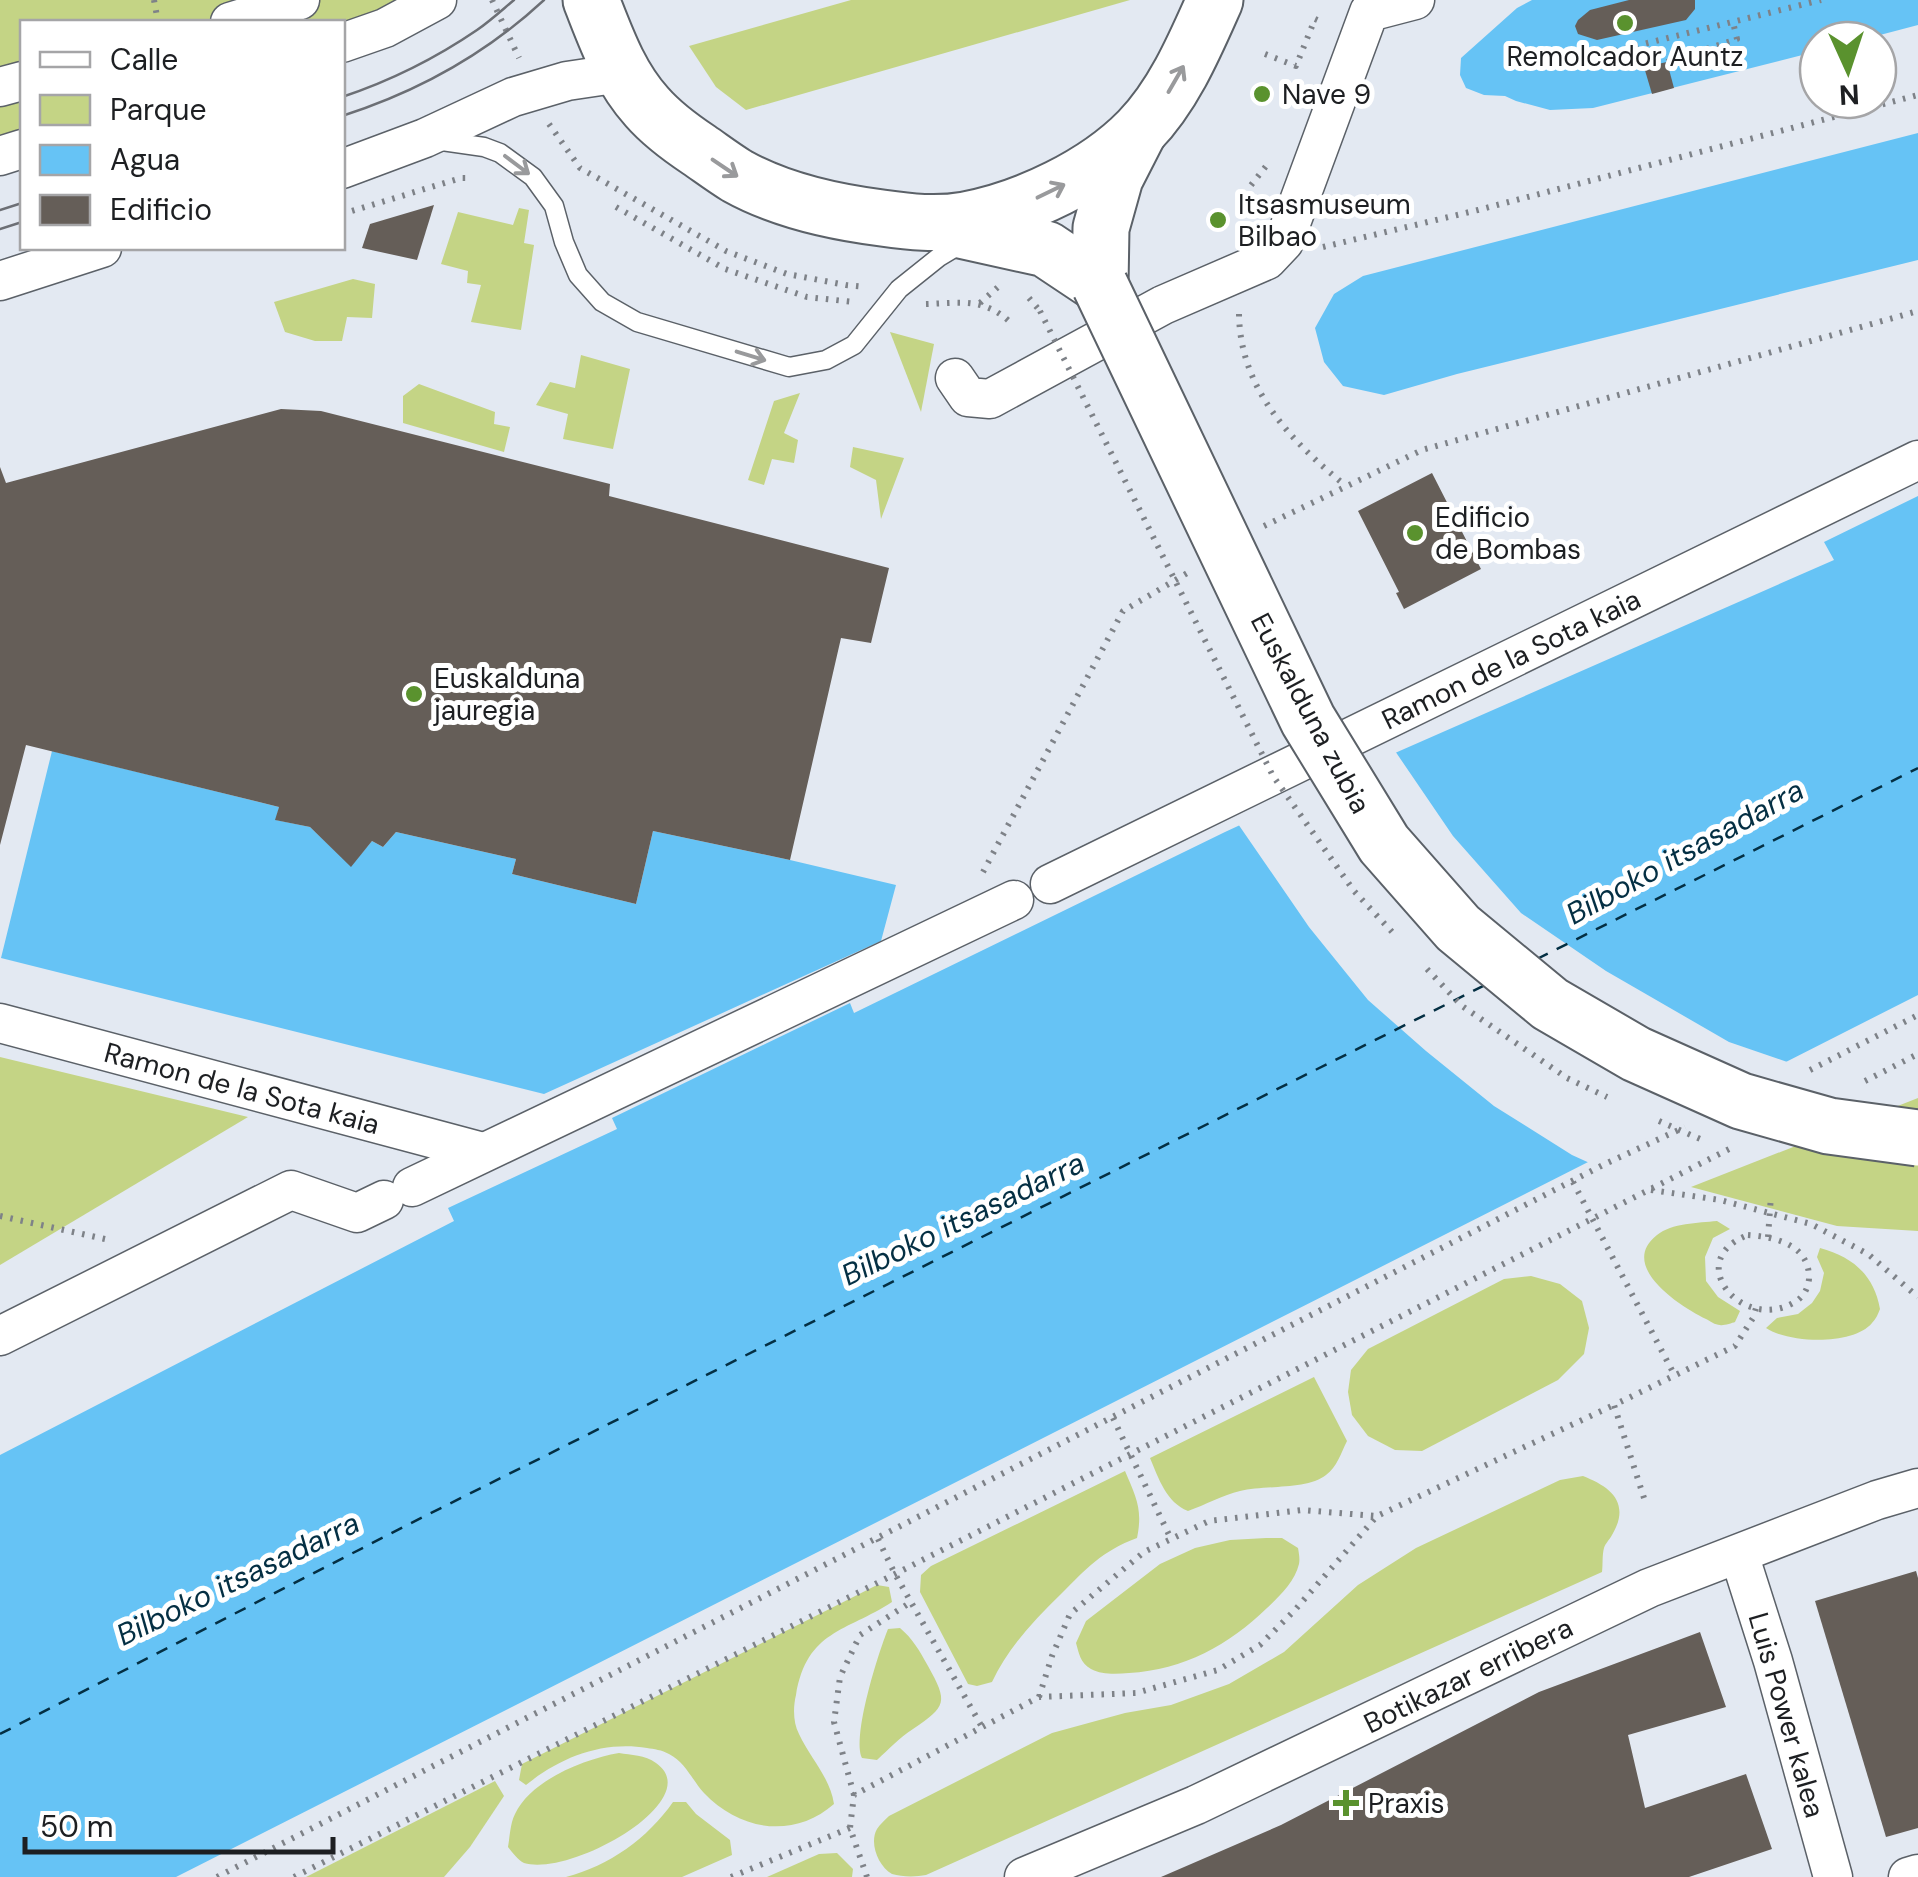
<svg xmlns="http://www.w3.org/2000/svg" width="1918" height="1877" font-family="'DM Sans',sans-serif">
	<rect width="100%" height="100%" fill="#e3e9f2"/>
	<!-- green -->
	<g fill="#c4d485">
		<path d="M0,0H399L343,25L342,22H22V131L0,139Z"/>
		<path d="M851,0H1130L746,110L716,87L689,46Z"/>
		<path d="M519,208L529,210L524,243L534,245L521,330L471,322L481,285L467,283L468,271L441,264L458,212L513,225Z"/>
		<path d="M353,279L375,284L372,318L347,317L342,341H315L285,332L274,302Z"/>
		<path d="M890,332L934,344L921,412Z"/>
		<path d="M581,355L630,369L613,449L563,439L568,414L536,405L550,382L575,388Z"/>
		<path d="M419,384L495,412L494,424L510,427L504,452L403,423V396Z"/>
		<path d="M800,393L784,433L798,440L794,463L772,459L764,485L748,480L774,401Z"/>
		<path d="M853,447L904,458L881,519L876,480L850,467Z"/>
		<path d="M0,1057L248,1117L0,1265Z"/>
		<path d="M1918,1098V1231L1837,1226L1691,1187Z"/>
		<path d="M1717,1221L1730,1229L1713,1238L1705,1257L1706,1281L1718,1297L1740,1311L1735,1322C1732,1323 1723,1326 1720,1325C1715,1325 1710,1321 1706,1319C1681,1307 1617,1266 1657,1235C1672,1223 1698,1223 1717,1221Z"/>
		<path d="M1820,1248C1853,1257 1874,1275 1880,1309C1878,1314 1876,1319 1872,1323C1853,1346 1788,1343 1766,1328L1777,1318L1798,1314L1812,1303L1820,1291L1824,1273L1817,1257Z"/>
		<path d="M1531,1276L1560,1284L1582,1301L1589,1328L1584,1354L1558,1380L1422,1451L1395,1450L1368,1436L1352,1415L1348,1392L1351,1370L1368,1349L1504,1279Z"/>
		<path d="M1314,1377L1347,1441C1341,1453 1337,1467 1326,1475C1307,1490 1264,1485 1240,1491C1223,1495 1205,1505 1188,1511C1166,1502 1159,1479 1150,1458Z"/>
		<path d="M1125,1471C1136,1497 1143,1509 1137,1538C1102,1551 1086,1569 1061,1594C1034,1620 1008,1648 992,1682L977,1686L968,1684L920,1592L921,1575L931,1566Z"/>
		<path d="M1583,1476C1611,1487 1631,1503 1612,1535C1610,1539 1605,1544 1604,1548C1602,1555 1603,1565 1602,1572L926,1875C916,1877 902,1877 892,1874C878,1866 869,1843 877,1829C880,1824 885,1820 889,1816L1052,1733L1125,1713L1171,1705L1229,1684L1284,1652L1358,1585L1416,1548L1560,1480Z"/>
		<path d="M1266,1538H1282L1298,1548C1299,1554 1300,1559 1299,1564C1295,1581 1280,1596 1267,1608C1229,1645 1184,1670 1129,1673C1117,1674 1102,1675 1091,1669C1080,1663 1079,1653 1076,1643L1086,1621L1160,1564L1195,1548L1230,1540Z"/>
		<path d="M877,1585L889,1587L892,1602C846,1632 807,1630 796,1695C793,1707 793,1723 799,1734C810,1758 830,1777 834,1804C794,1839 740,1831 704,1793C692,1780 686,1763 669,1754C662,1750 654,1749 647,1748C602,1741 561,1757 526,1785L519,1780L522,1764Z"/>
		<path d="M900,1628C913,1639 919,1650 928,1666C948,1702 947,1706 913,1729C900,1737 889,1749 877,1760L862,1758C852,1736 878,1654 888,1629Z"/>
		<path d="M619,1753C631,1755 645,1755 656,1763C708,1799 572,1877 524,1863C518,1860 512,1852 508,1847C510,1836 510,1824 515,1814C531,1780 584,1759 619,1753Z"/>
		<path d="M495,1781L504,1796L470,1847L444,1877H306Z"/>
		<path d="M673,1802H686L696,1814L730,1840L732,1855L682,1877H566C609,1866 648,1838 673,1802Z"/>
		<path d="M837,1853L853,1869L852,1877H767L819,1854Z"/>
	</g>
	<!-- water -->
	<g fill="#66c3f5">
		<path d="M1532,0H1918V25L1861,40H1818V51L1593,108L1550,110L1516,101L1505,96L1484,95L1466,88L1460,75L1461,58L1517,8Z"/>
		<path d="M1918,133V260L1457,374L1384,395L1343,386L1324,362L1315,328L1334,294L1363,276Z"/>
		<path d="M1918,496V995L176,1877H0V1455L454,1221L448,1208L617,1129L612,1118L850,1003L854,1013L1225,832L1395,753L1834,560L1824,542Z"/>
		<path d="M52,751L279,807L276,820L310,827L351,866L372,841L383,847L396,832L516,859L512,874L636,904L653,831L790,860L896,885L881,941L544,1094L1,958Z"/>
	</g>
	<!-- pier -->
	<path fill="#e3e9f2" d="M1393,748L1453,836L1521,913L1606,971L1729,1042L1793,1064L1594,1165L1572,1155L1494,1106L1426,1051L1368,1000L1309,927L1236,821Z"/>
	<g fill="none" stroke-linecap="round" stroke-linejoin="round">
		<!-- ferry -->
		<g stroke="#042f43" stroke-width="2.5" stroke-dasharray="12 10" stroke-linecap="butt">
			<path d="M1537,959L1918,768"/>
			<path d="M0,1734L423,1517L1485,985"/>
		</g>
	</g>
	<!-- building -->
	<g fill="#655e58">
		<path d="M1629,0H1695V9L1686,20L1597,40L1578,34L1575,26L1578,20L1590,10Z"/>
		<path d="M1667,62L1674,88L1652,94L1644,67Z"/>
		<path d="M434,205L417,260L362,248L370,224Z"/>
		<path d="M281,409L321,411L610,484L609,496L889,568L871,643L841,638L790,860L653,831L636,904L512,874L516,859L396,832L383,847L372,841L351,867L310,827L275,820L279,807L26,745L0,845V467L6,483Z"/>
		<path d="M1432,473L1481,569L1404,609L1396,593L1399,592L1358,511Z"/>
		<path d="M1916,1571L1918,1578V1828L1886,1837L1815,1601Z"/>
		<path d="M1700,1632L1726,1707L1628,1735L1645,1808L1746,1774L1772,1849L1689,1877H1161L1281,1825L1539,1692Z"/>
	</g>
	<g fill="none" stroke-linecap="round" stroke-linejoin="round">
		<defs>
			<path id="lane" d="M435,140L484,147L500,153L533,177L554,206L564,242L578,275L602,302L637,322L789,367L826,360L854,345L899,289L939,257L964,242"/>
			<g id="street">
				<path d="M230,22L300,0"/>
				<path d="M342,43L385,28L437,0"/>
				<path d="M0,87L22,81"/>
				<path d="M0,156L22,149"/>
				<path d="M342,169L425,138L513,97L567,81L621,73"/>
				<path d="M0,281L102,248"/>
				<path d="M955,378L968,397L990,399L1163,305L1267,260L1284,242L1369,12L1415,0"/>
				<path d="M1050,884L1918,460"/>
				<path d="M0,1023L483,1152"/>
				<path d="M412,1187L1014,900"/>
				<path d="M0,1336L291,1190L357,1213L384,1200"/>
				<path d="M1739,1554L1773,1661L1833,1877"/>
				<path d="M1024,1877L1196,1805L1649,1588L1877,1500L1918,1488"/>
				<path d="M1908,1877L1918,1874"/>
			</g>
			<g id="primary">
				<path d="M591,0C606,38 619,76 647,107C661,123 681,138 699,150C712,159 724,168 737,176C780,200 834,212 882,218C910,222 937,225 965,220C1025,209 1096,175 1139,131C1174,95 1195,45 1215,0"/>
				<path d="M951,228L1046,249L1100,285"/>
				<path d="M1100,285L1101,228L1115,178L1138,133"/>
			</g>
		</defs>
		<!-- lane casing -->
		<use href="#lane" stroke="#5b6168" stroke-width="21"/>
		<!-- street casing -->
		<use href="#street" stroke="#5b6168" stroke-width="41"/>
		<!-- primary casing -->
		<use href="#primary" stroke="#5b6168" stroke-width="59"/>
		<!-- path -->
		<g stroke="#7e8288" stroke-width="6" stroke-dasharray="2.5 8" stroke-linecap="butt">
			<path d="M154,0L158,22"/>
			<path d="M492,0L519,58"/>
			<path d="M1265,54L1296,66L1315,19L1324,23"/>
			<path d="M1595,56L1821,0"/>
			<path d="M1667,62L1737,39L1733,22"/>
			<path d="M549,124L580,168L726,251L787,274L846,285L866,287"/>
			<path d="M616,207L725,269L807,297L854,302"/>
			<path d="M342,214L461,178H472"/>
			<path d="M1252,215L1237,203L1270,161"/>
			<path d="M1323,247L1478,210L1918,95"/>
			<path d="M1029,298L1040,311"/>
			<path d="M980,303L998,287"/>
			<path d="M926,304C960,303 984,297 1011,323"/>
			<path d="M1239,314C1240,390 1292,442 1346,486"/>
			<path d="M1264,526L1422,450L1918,311"/>
			<path d="M983,872L1123,611L1189,572"/>
			<path d="M1810,1070L1918,1015"/>
			<path d="M1865,1081L1918,1054"/>
			<path d="M1573,1182L1675,1376"/>
			<path d="M1651,1190L1720,1200L1811,1224L1868,1254L1918,1297"/>
			<path d="M0,1216L105,1239"/>
			<path d="M1748,1235C1776,1237 1810,1245 1809,1279C1808,1289 1803,1298 1793,1303C1741,1332 1682,1260 1748,1235Z"/>
			<path d="M1113,1418L1171,1539"/>
			<path d="M1644,1498L1614,1405L1735,1346L1753,1318L1756,1308"/>
			<path d="M878,1539L895,1574L982,1727"/>
			<path d="M1039,1697L1052,1656L1070,1614L1144,1552L1209,1521L1302,1510L1376,1516"/>
			<path d="M854,1795L834,1722L840,1677L860,1635L911,1602"/>
			<path d="M217,1877L1605,1164L1685,1127"/>
			<path d="M294,1877L895,1574L1733,1147"/>
			<path d="M731,1877L850,1828"/>
			<path d="M867,1877L850,1828L854,1795L1039,1697L1136,1693L1218,1670L1260,1645L1294,1611L1377,1516L1614,1405"/>
		</g>
		<!-- lane -->
		<use href="#lane" stroke="#fff" stroke-width="18"/>
		<!-- street -->
		<use href="#street" stroke="#fff" stroke-width="38"/>
		<!-- primary -->
		<use href="#primary" stroke="#fff" stroke-width="55"/>
		<!-- tram -->
		<g stroke="#6c6f75" stroke-width="2.5">
			<path d="M342,97C390,81 436,58 477,30C490,21 502,10 514,0"/>
			<path d="M342,116C417,92 486,54 544,0"/>
			<path d="M0,210L22,203"/>
			<path d="M0,229L22,222"/>
		</g>
		<defs>
			<path id="primary-bridge" d="M1100,285L1308,720L1384,844L1458,928L1550,1004L1636,1054L1741,1101L1829,1126L1918,1138"/>
		</defs>
		<!-- primary-bridge casing -->
		<use href="#primary-bridge" stroke="#5b6168" stroke-width="59" stroke-linecap="butt"/>
		<!-- path-bridge -->
		<g stroke="#7e8288" stroke-width="6" stroke-dasharray="2.5 8" stroke-linecap="butt">
			<path d="M1040,311L1273,776L1354,891L1394,934"/>
			<path d="M1427,969L1462,1006L1567,1078L1607,1097"/>
			<path d="M1659,1121L1707,1142"/>
			<path d="M1768,1237L1771,1196"/>
		</g>
		<!-- primary-bridge -->
		<use href="#primary-bridge" stroke="#fff" stroke-width="55"/>
	</g>
	<!-- one-way arrows -->
	<defs><path id="oneway-shaft" d="M-6 0H5M1.5-3L5.5 0L1.5 3" fill="none" stroke-width="1.6" stroke-linecap="round" stroke-linejoin="round" transform="scale(2.5)"/></defs>
	<g stroke="#999a9c">
		<use href="#oneway-shaft" transform="translate(1176 79) rotate(-60)"/>
		<use href="#oneway-shaft" transform="translate(517 165) rotate(37)"/>
		<use href="#oneway-shaft" transform="translate(725 168) rotate(34)"/>
		<use href="#oneway-shaft" transform="translate(1051 191) rotate(-26)"/>
		<use href="#oneway-shaft" transform="translate(751 356) rotate(17)"/>
	</g>
	<!-- markers -->
	<g fill="#5a922e" stroke="#fff" stroke-width="4">
		<circle cx="1625" cy="23" r="10"/>
		<circle cx="1262" cy="94" r="10"/>
		<circle cx="1218" cy="220" r="10"/>
		<circle cx="1415" cy="533" r="10"/>
		<circle cx="414" cy="694" r="10"/>
		<path d="M1341 1788h10v10h10v10h-10v10h-10v-10h-10v-10h10z"/>
	</g>
	<g text-anchor="middle" stroke-width="10" stroke-linejoin="round" paint-order="stroke">
		<!-- poi labels -->
		<g font-size="28" fill="#1d1f22" stroke="#fff" text-anchor="start">
			<text x="1625" y="66" text-anchor="middle">Remolcador Auntz</text>
			<text x="1282" y="104">Nave 9</text>
			<text x="1238" y="214">Itsasmuseum<tspan x="1238" dy="32">Bilbao</tspan></text>
			<text x="1435" y="527">Edificio<tspan x="1435" dy="32">de Bombas</tspan></text>
			<text x="434" y="688">Euskalduna<tspan x="434" dy="32">jauregia</tspan></text>
			<text x="1368" y="1813">Praxis</text>
		</g>
		<!-- street labels -->
		<g font-size="28" fill="#1d1f22" stroke="#fff">
			<text transform="translate(1511 659) rotate(-26)" y="10">Ramon de la Sota kaia</text>
			<text transform="translate(1311 713) rotate(62)" y="10">Euskalduna zubia</text>
			<text transform="translate(242 1088) rotate(15)" y="10">Ramon de la Sota kaia</text>
			<text transform="translate(1468 1675) rotate(-26)" y="10">Botikazar erribera</text>
			<text transform="translate(1787 1715) rotate(74)" y="10">Luis Power kalea</text>
		</g>
		<!-- water labels -->
		<g font-size="30" font-style="italic" fill="#042f43" stroke="#fff">
			<text transform="translate(1685 852) rotate(-29)" y="10">Bilboko itsasadarra</text>
			<text transform="translate(963 1219) rotate(-26)" y="10">Bilboko itsasadarra</text>
			<text transform="translate(238 1579) rotate(-26)" y="10">Bilboko itsasadarra</text>
		</g>
	</g>
	<!-- legend -->
	<rect x="20" y="20" width="325" height="230" fill="#ffffff" stroke="#a5a5a7" stroke-width="2.5"/>
	<rect x="40" y="52" width="50" height="15" fill="#ffffff" stroke="#a5a5a7" stroke-width="2.5"/>
	<text x="110" y="70" font-size="30" fill="#1d1f22">Calle</text>
	<rect x="40" y="95" width="50" height="30" fill="#c4d485" stroke="#a5a5a7" stroke-width="2.5"/>
	<text x="110" y="120" font-size="30" fill="#1d1f22">Parque</text>
	<rect x="40" y="145" width="50" height="30" fill="#66c3f5" stroke="#a5a5a7" stroke-width="2.5"/>
	<text x="110" y="170" font-size="30" fill="#1d1f22">Agua</text>
	<rect x="40" y="195" width="50" height="30" fill="#655e58" stroke="#a5a5a7" stroke-width="2.5"/>
	<text x="110" y="220" font-size="30" fill="#1d1f22">Edificio</text>
	<!-- north arrow -->
	<g transform="translate(1848 70) rotate(177)"><circle r="48" fill="#ffffff" stroke="#a5a5a7" stroke-width="2.5"/>
	<path d="M0-8L18 38L0 25L-18 38Z" fill="#5a922e"/>
	<text y="-15" font-size="28" font-weight="bold" text-anchor="middle" fill="#1d1f22">N</text>
	</g>
	<!-- scale -->
	<path d="M25 1837v15h308v-15" fill="none" stroke="#1d1f22" stroke-width="5"/>
	<text x="40" y="1837" font-size="30" fill="#1d1f22" stroke="#ffffff" stroke-width="8" paint-order="stroke">50 m</text>
</svg>
